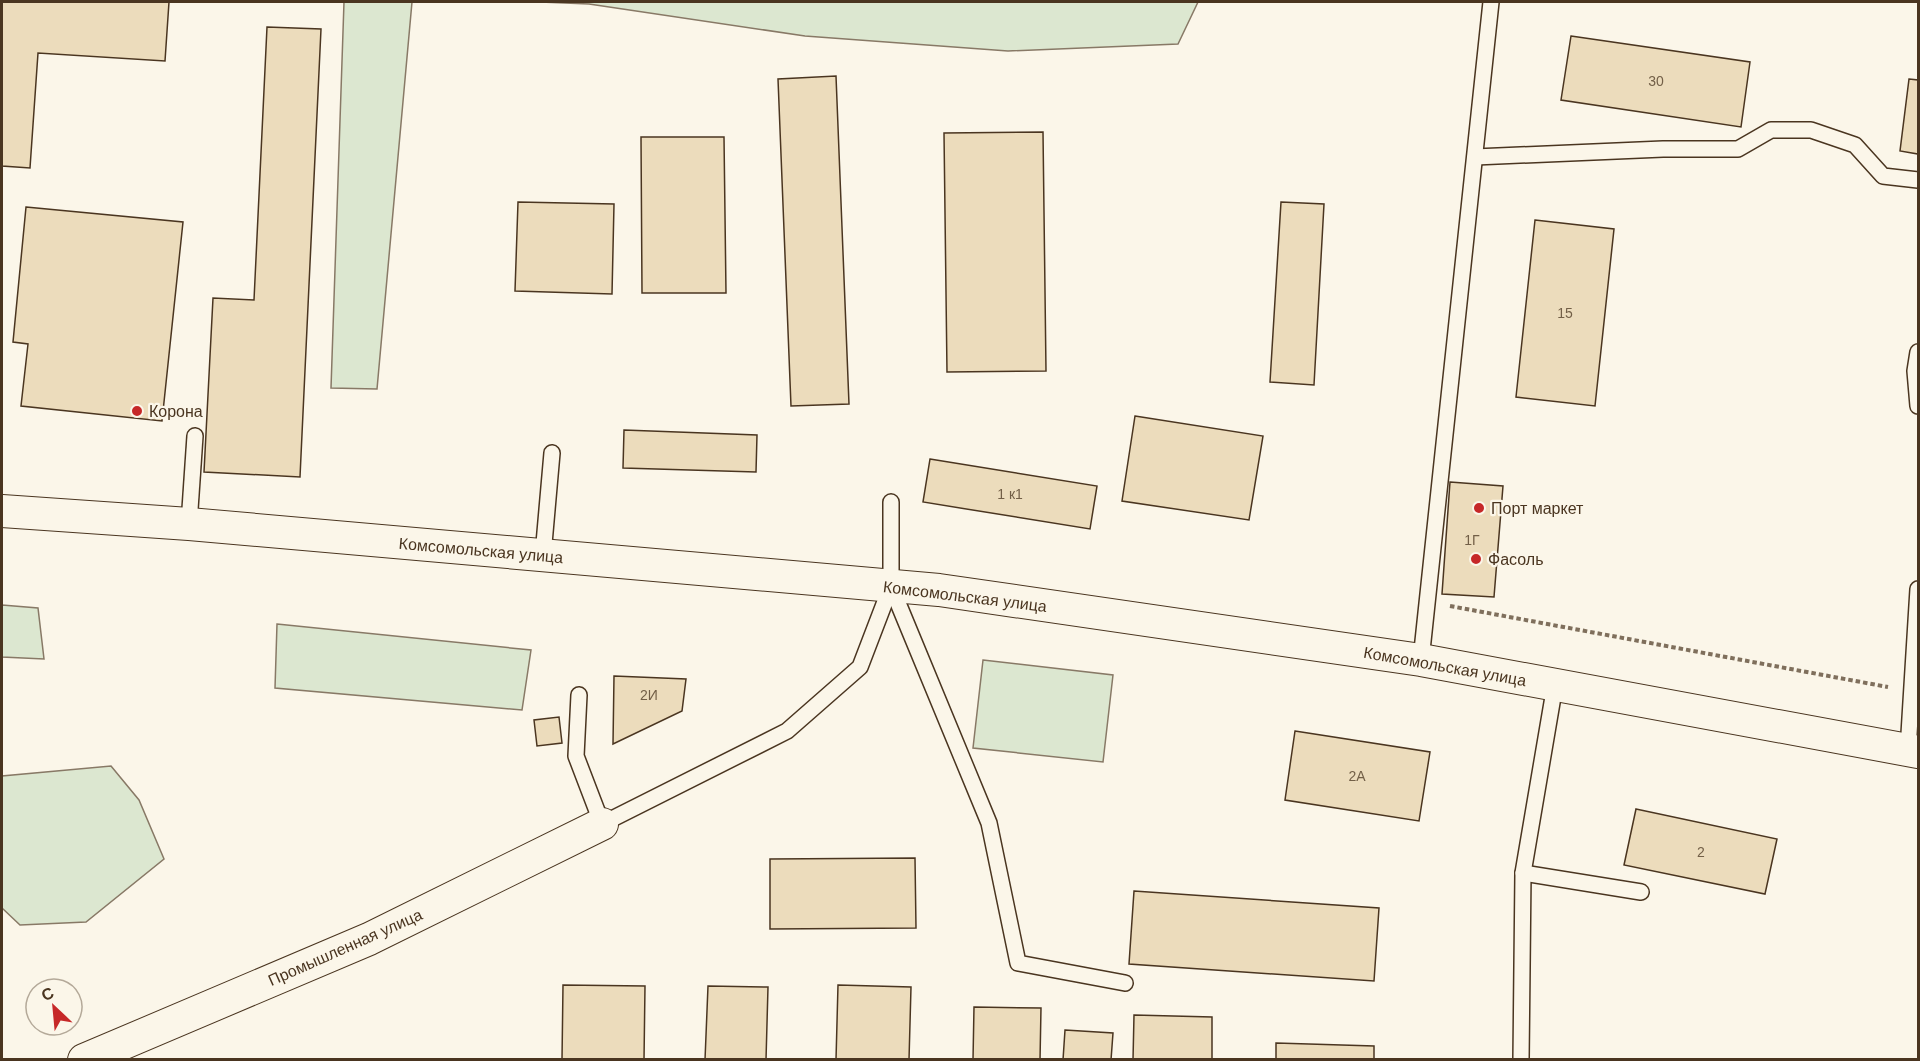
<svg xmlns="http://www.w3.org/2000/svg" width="1920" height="1061" font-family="Helvetica,sans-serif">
	<rect width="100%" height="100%" fill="#fbf6e9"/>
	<!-- green -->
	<g fill="#dce7d0" stroke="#887966" stroke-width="1.5">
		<path d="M344,2H412L377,389L331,388Z"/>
		<path d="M540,2H1198L1178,44L1008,51L805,36L589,4Z"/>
		<path d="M2,605L38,608L44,659L2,657Z"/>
		<path d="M277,624L531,650L522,710L275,688Z"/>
		<path d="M983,660L1113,675L1103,762L973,748Z"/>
		<path d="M111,766L139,800L164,859L86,922L20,925L2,908V776Z"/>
	</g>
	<!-- building -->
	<g fill="#ecdcbc" stroke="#4a3520" stroke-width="1.5">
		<path d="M2,2H169L165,61L38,53L30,168L2,166Z"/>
		<path d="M267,27L321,29L300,477L204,472L213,298L254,300Z"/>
		<path d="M1571,36L1750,62L1741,127L1561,100Z"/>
		<path d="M836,76L849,404L791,406L778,79Z"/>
		<path d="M1909,79L1918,80V154L1900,151Z"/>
		<path d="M1043,132L1046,371L947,372L944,133Z"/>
		<path d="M641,137H724L726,293H642Z"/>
		<path d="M518,202L614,204L612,294L515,291Z"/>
		<path d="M1281,202L1324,204L1314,385L1270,382Z"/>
		<path d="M26,207L183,222L162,421L21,406L28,344L13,342Z"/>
		<path d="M1535,220L1614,229L1595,406L1516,397Z"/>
		<path d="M1135,416L1263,436L1249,520L1122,501Z"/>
		<path d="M624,430L757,435L756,472L623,468Z"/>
		<path d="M930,459L1097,486L1090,529L923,502Z"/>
		<path d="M1450,482L1503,486L1494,597L1442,594Z"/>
		<path d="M614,676L686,679L682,711L613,744Z"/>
		<path d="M559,717L562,743L537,746L534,720Z"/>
		<path d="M1295,731L1430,752L1419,821L1285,800Z"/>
		<path d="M1636,809L1777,839L1765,894L1624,865Z"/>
		<path d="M915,858L916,928L770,929V859Z"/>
		<path d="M1134,891L1379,908L1374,981L1129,964Z"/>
		<path d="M563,985L645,986L644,1060H562Z"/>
		<path d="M838,985L911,987L909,1060H836Z"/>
		<path d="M708,986L768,987L766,1060H705Z"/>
		<path d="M974,1007L1041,1008L1040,1060H973Z"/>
		<path d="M1134,1015L1212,1017V1060H1133Z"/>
		<path d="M1065,1030L1113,1033L1111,1060H1063Z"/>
		<path d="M1276,1043L1374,1046V1060H1276Z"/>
	</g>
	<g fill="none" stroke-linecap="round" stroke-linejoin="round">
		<defs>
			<g id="service">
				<path d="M1475,157L1663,149H1738L1771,130H1811L1855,145L1883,176L1918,180"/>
				<path d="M1918,352L1915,371L1918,406"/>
				<path d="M189,524L195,436"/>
				<path d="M543,555L552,453"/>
				<path d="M891,586L989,823L1018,963L1125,983"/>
				<path d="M1421,660L1491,2"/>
				<path d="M579,695L576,756L602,824L787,731L860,667L891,586V502"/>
				<path d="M1908,750L1918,589"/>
				<path d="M1523,873L1641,892"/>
				<path d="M1521,1060L1523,873L1555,685"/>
			</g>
			<g id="minor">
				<path d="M2,511L189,524L939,590L1421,660L1918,752"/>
				<path d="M84,1060L369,939L602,824"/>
			</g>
		</defs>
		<!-- service casing -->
		<use href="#service" stroke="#4a3520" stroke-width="18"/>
		<!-- minor casing -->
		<use href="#minor" stroke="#4a3520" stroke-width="34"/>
		<!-- path -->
		<path stroke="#7f6f5c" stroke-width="4" stroke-dasharray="4.5 3" stroke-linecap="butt" d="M1450,606L1888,687"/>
		<!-- service -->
		<use href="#service" stroke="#fbf6e9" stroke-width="15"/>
		<!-- minor -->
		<use href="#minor" stroke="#fbf6e9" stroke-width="32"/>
	</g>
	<!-- markers -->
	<g fill="#c62828" stroke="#fbf6e9" stroke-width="2">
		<circle cx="137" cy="411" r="6"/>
		<circle cx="1479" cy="508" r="6"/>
		<circle cx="1476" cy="559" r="6"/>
	</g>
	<g text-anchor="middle" stroke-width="4.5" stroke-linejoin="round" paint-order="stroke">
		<!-- number labels -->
		<g font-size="14" fill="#725f47">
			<text x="1656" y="86">30</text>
			<text x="1565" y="318">15</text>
			<text x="1010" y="499">1 к1</text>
			<text x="1472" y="545">1Г</text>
			<text x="649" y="700">2И</text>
			<text x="1357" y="781">2А</text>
			<text x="1701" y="857">2</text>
		</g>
		<!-- poi labels -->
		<g font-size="16" fill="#4a3520" stroke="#fbf6e9" text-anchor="start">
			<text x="149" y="417">Корона</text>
			<text x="1491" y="514">Порт маркет</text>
			<text x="1488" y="565">Фасоль</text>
		</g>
		<!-- street labels -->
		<g font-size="16" fill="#4a3520" stroke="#fbf6e9">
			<text transform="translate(481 550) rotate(5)" y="6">Комсомольская улица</text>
			<text transform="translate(965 596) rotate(7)" y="6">Комсомольская улица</text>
			<text transform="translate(1445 666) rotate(10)" y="6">Комсомольская улица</text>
			<text transform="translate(345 947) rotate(-24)" y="6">Промышленная улица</text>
		</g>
	</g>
	<!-- border -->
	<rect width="1920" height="1061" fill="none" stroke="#4a3520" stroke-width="6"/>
	<!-- north arrow -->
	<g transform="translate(54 1007) rotate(334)"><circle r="28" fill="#fbf6e9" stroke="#b4a999" stroke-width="1.5"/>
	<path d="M0-4.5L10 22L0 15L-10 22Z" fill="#c62828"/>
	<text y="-9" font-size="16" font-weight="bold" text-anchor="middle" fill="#4a3520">С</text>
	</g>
</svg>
